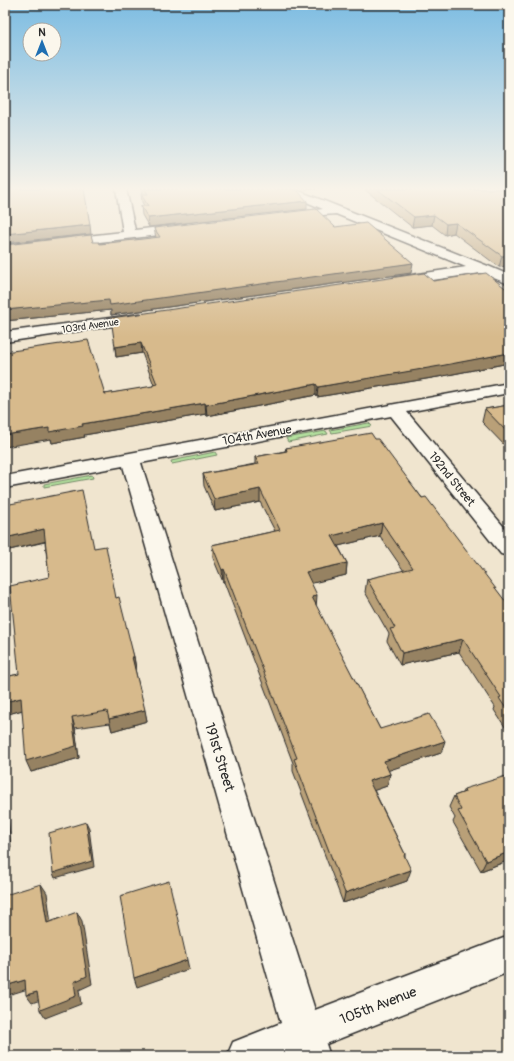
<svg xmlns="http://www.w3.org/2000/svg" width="514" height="1061" font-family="Pangolin,sans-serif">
	<rect width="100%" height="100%" fill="#f0e5cf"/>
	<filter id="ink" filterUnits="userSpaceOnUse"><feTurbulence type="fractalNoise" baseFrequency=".025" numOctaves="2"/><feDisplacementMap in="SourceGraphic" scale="8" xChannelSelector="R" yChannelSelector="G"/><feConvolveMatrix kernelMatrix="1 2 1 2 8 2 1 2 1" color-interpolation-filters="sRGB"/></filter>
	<g filter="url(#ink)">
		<!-- green -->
		<g fill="#b5e29f" stroke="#708665">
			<path d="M369,423L372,426L332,433L330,430Z"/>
			<path d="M326,431L328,434L288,442L286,438Z"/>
			<path d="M215,452L217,455L172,464L171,461Z"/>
			<path d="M92,475L93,478L44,487V484Z"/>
		</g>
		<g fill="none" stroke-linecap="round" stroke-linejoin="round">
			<defs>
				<g id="street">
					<path d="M116,189H126L135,230L185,224L191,228L185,232L5,253V245L123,232Z"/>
					<path d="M280,189H294L488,266L509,275V284L481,273L398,285L393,284L391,281L393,278L398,277L466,267L336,214L286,218L284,216L286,214L323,209L281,191Z"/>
					<path d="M140,314L145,315L147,318L145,321L5,342V332Z"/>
					<path d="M509,383V393L407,412L509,533V556L501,554L391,416L141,463L315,1010L509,936V972L326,1044L330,1056H227L233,1042L281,1023L123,466L5,488V476Z"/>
				</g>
			</defs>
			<!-- street casing -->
			<use href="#street" stroke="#2b2b2b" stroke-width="3"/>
			<!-- street -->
			<use href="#street" fill="#fbf7ec" fill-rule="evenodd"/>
		</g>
		<!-- wall -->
		<g fill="#b9a078" stroke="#2b2b2b">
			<path d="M141,189H291L307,209L149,227L142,215L141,206H144L142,202L141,194H144Z"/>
			<path d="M364,189H509V266L499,267L454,233L445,235L432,225L412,227Z"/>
			<path d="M335,227L411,273L111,315V310L5,321V245L93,242L100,244L156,238L154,228Z"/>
			<path d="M433,281L509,291V363L438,377L317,397L316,395L207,416L206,414L84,435L85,437L52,443L51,439L105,394L153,387V385H154L142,353L116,357L115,347Z"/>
			<path d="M509,405V450L482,422L485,409Z"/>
			<path d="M375,439L509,606V733L494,710L495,707L459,652L400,665L387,641L389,634L365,592L367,579L404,571L380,536L338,546L347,563L346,575L311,583L316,606L380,729L441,753L388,770L390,774L387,786L374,790L405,854V856L407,881L343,903L293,771V763L224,582H223L213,558L212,545L275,531L260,502L215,511L204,486L203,474L255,464V457L285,451L286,448Z"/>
			<path d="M5,505L94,548L116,598L134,657L136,669H135L147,721L112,731L110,723L75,728L79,758L31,772L22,710L5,715V677L19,674L49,577L45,542L5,551Z"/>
			<path d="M464,789L507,861L481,871L453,822L455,818L449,807L454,796L462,793Z"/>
		</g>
		<!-- shaded-wall -->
		<g fill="#968262" stroke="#2b2b2b">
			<path d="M302,189H316L302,190Z"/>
			<path d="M307,201V209L149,227L148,218Z"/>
			<path d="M434,215L432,225L412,227L414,217Z"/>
			<path d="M456,223L454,233L445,235L446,224Z"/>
			<path d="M90,225L91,234L5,243V234Z"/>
			<path d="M509,255V266L499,267L502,256Z"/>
			<path d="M413,263L411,273L111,315V310L5,321V310Z"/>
			<path d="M141,343L142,353L116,357L115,347Z"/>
			<path d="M509,353V363L438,377L317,397L318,387Z"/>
			<path d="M316,384V395L207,416L206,405Z"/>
			<path d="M205,403L206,414L84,435L85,437L52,443L51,439L5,447V435L49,428L82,424Z"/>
			<path d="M260,489V502L215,511L214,499Z"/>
			<path d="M382,523L380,536L330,548L332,536Z"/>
			<path d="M44,529L47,541L5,551V538Z"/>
			<path d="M347,563L346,575L305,585L306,572Z"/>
			<path d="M224,569V582H223L222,570Z"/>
			<path d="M317,595L316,608L312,597Z"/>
			<path d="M463,639L459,652L400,665L402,653Z"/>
			<path d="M132,657H134L136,669H134Z"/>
			<path d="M21,698L26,709L5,715V702Z"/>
			<path d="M145,710L147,721L112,731L109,719Z"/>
			<path d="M72,717L75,728L79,758L31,772L26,761Z"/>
			<path d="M445,741L441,753L381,773L384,761Z"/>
			<path d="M390,774L387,786L367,793L369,781Z"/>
			<path d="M5,810L8,815L11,848L5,849Z"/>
			<path d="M86,822L89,828L94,867L55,878L53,873Z"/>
			<path d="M509,836V844L505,838Z"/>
			<path d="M509,852V857L507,861L481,871L486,861Z"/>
			<path d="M411,870L407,881L343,903L345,893Z"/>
			<path d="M41,884L47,893L52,932L47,923Z"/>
			<path d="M77,912L82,921L92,984L79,990L81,1004L45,1018L40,1010L74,982Z"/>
			<path d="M187,960L189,969L137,987L134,978Z"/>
			<path d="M25,980L31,988L5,996V986Z"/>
			<path d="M37,992L43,999L32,1003L26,995Z"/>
		</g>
		<!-- building -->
		<g fill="#d7ba8c" stroke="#2b2b2b">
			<path d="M5,189H84L90,225L5,234Z"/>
			<path d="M145,189H291L298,191L307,201L148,218L141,206H148L141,194H148Z"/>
			<path d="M377,189H509V255L502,256L456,223L446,224L434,215L414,217Z"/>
			<path d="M316,209L335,227L366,223L413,263L110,305L109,300L5,310V245L91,235L93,242H99L100,244L160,237L154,228Z"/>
			<path d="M424,273L433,281L486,273L509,291V353L440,366L318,387L316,384L206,405L205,403L82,424L83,426L49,432V428L5,435V352L88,340L105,394L153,386V385L157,384L141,343L115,347L111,318Z"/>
			<path d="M509,405V434L485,409Z"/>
			<path d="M371,433L375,439H378L422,498L426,497L509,606V713L499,698L501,697L463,639L402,653L390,629L395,628L367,579L413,568L382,523L332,536L347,563L306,572L317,595L312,597L380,729L429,714L445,741L384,761L390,774L369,781L405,854L404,855L411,870L345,893L294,759L297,758L224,569L222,570L212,545L280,530L260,489L214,499L203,474L259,464L255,457L287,451L286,448Z"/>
			<path d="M82,490L94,548L106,546L116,598L119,597L134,657H132L145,710L109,719L107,711L72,717L76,746L26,761L21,698L5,702V677L19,674L10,586L49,577L44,529L5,538V505Z"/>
			<path d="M509,775V836L505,838L509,844V852L486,861L458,811L461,810L454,796L465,792L464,789Z"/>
			<path d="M86,822L92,861L53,873L49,833Z"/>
			<path d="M169,881L187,960L134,978L120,896Z"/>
			<path d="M41,884L47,923L77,912L87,976L74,982L76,996L40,1010L37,992L26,995L25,980L5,986V895Z"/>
		</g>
	</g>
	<!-- sky -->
	<linearGradient id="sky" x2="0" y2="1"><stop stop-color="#7cbce2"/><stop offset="0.56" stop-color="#f8f3e9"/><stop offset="1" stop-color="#f8f3e9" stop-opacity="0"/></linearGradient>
	<rect width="514" height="337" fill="url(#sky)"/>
	<g text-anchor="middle" stroke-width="3.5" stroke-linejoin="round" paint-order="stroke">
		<!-- far-street labels -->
		<g font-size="10" fill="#2b2b2b" stroke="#fbf7ec">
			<text transform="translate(90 325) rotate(-8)" y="4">103rd Avenue</text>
		</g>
		<!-- street labels -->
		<g font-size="12" fill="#2b2b2b" stroke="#fbf7ec">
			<text transform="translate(257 435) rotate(-10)" y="4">104th Avenue</text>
			<text transform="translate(452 479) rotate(51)" y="4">192nd Street</text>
		</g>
		<!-- near-street labels -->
		<g font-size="14" fill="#2b2b2b" stroke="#fbf7ec">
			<text transform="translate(220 757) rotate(73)" y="5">191st Street</text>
			<text transform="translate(378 1005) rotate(-21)" y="5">105th Avenue</text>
		</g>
	</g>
	<!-- margin -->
	<rect width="514" height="1061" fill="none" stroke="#fbf7ec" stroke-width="20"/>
	<rect x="10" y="10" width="494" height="1041" fill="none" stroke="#2b2b2b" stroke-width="1.5" filter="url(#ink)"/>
	<!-- north arrow -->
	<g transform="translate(42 42)"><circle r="19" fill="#fbf7ec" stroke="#a8a59f"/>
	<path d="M0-3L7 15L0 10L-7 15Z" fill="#1f6fb2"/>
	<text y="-6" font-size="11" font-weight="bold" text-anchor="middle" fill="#2b2b2b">N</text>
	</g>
</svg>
